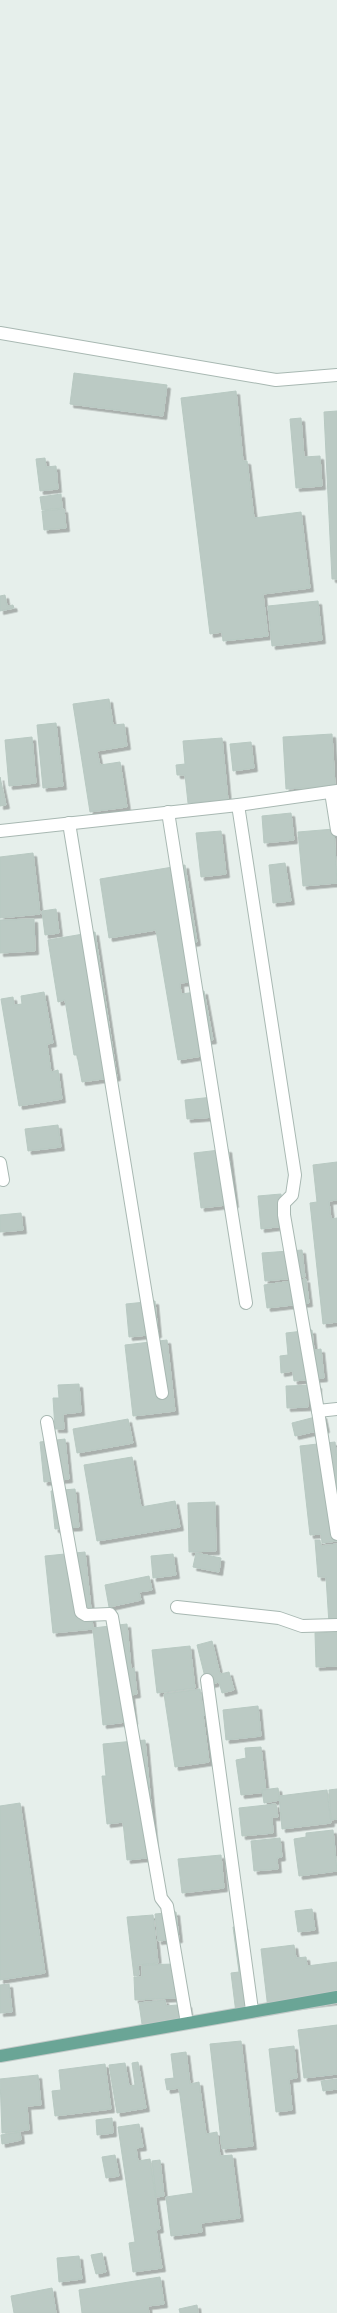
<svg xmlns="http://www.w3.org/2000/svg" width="337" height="2313" font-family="Barlow,sans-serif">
	<defs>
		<filter id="shadow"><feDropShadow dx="3.5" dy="3.5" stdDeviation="0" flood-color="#0004"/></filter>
	</defs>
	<rect width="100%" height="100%" fill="#e6efeb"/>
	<!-- building -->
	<g fill="#bbcac4" stroke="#b8c9c2" filter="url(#shadow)">
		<path d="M74,373L167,385L163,416L70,404Z"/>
		<path d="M236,391L243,461H247L254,518L301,512L310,588L263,594L268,636L223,641L222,632L210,634L181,398Z"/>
		<path d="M337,411V579H332L324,412Z"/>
		<path d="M301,418L304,457L320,456L322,486L296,488L290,419Z"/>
		<path d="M45,458L46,467L56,466L58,489L40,491L36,459Z"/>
		<path d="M61,494L62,508L42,510L40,497Z"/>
		<path d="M64,509L66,528L44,530L42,511Z"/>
		<path d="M5,595L7,606L13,605L14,608L0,611V596Z"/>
		<path d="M318,601L322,640L272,646L268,606Z"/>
		<path d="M109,699L113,725L124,724L127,746L97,751L100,765L120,762L127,807L90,812L73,704Z"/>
		<path d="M56,723L63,786L43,788L37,725Z"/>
		<path d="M332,734L335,786L286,789L283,737Z"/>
		<path d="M32,737L36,783L9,786L5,740Z"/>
		<path d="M222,738L228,800L188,803L185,775H177L176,765L185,764L183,741Z"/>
		<path d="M251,742L254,768L233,771L230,744Z"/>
		<path d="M0,777L6,805L0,806Z"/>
		<path d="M291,813L294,840L264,843L262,816Z"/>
		<path d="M334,829L337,883L303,886L298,832Z"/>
		<path d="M221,831L226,874L201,877L196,833Z"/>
		<path d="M33,853L40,914L0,918V857Z"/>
		<path d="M285,863L291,901L273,903L269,865Z"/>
		<path d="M185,865L197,942L184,945L190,982L180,983L181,994L204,991L213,1040L199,1042L202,1056L178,1060L156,930L109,938L100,879Z"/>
		<path d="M56,909L59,933L45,935L42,911Z"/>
		<path d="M34,919L35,951L0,953V920Z"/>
		<path d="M95,932L117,1077L82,1082L77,1055H74L65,1000L58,1002L48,940Z"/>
		<path d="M44,992L53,1043L47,1044L51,1072L58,1070L62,1099L19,1106L1,999L13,997L14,1005L22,1004L21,996Z"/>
		<path d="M213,1097L215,1117L187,1119L185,1100Z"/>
		<path d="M58,1125L61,1147L28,1151L25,1129Z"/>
		<path d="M228,1149L235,1204L201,1208L194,1153Z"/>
		<path d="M337,1162V1200L329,1201L331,1219L337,1218V1322L323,1324L310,1203L317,1202L313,1165Z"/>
		<path d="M281,1194L284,1226L261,1229L258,1196Z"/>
		<path d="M21,1213L23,1230L0,1232V1215Z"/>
		<path d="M302,1250L305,1277L265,1281L262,1253Z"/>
		<path d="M306,1279L309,1303L267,1308L264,1285Z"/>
		<path d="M155,1301L158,1334L129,1337L126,1304Z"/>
		<path d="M312,1330L314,1350L321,1349L324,1378L294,1381L293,1371L281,1373L280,1356L288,1355L286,1333Z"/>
		<path d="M167,1340L175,1411L133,1416L125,1345Z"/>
		<path d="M79,1384L81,1412L63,1414L64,1429H55L53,1398H59L58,1385Z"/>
		<path d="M318,1385V1399H308V1407L287,1408L286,1386Z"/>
		<path d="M323,1415L326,1429L295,1436L292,1423Z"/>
		<path d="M128,1419L133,1443L77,1453L73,1429Z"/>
		<path d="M65,1439L69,1479L44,1482L40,1442Z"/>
		<path d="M335,1442L337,1460V1541L322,1543L321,1534L310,1535L300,1446Z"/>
		<path d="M132,1457L141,1507L175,1501L180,1527L97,1541L84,1465Z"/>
		<path d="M75,1489L79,1527L55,1529L51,1491Z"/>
		<path d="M215,1502L216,1551L189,1552L188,1503Z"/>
		<path d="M315,1540H320L321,1546L337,1544V1623L329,1624L326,1577H318Z"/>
		<path d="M85,1552L93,1628L127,1624L131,1669L134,1668L137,1694L131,1695L134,1721L103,1725L93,1629L53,1633L45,1556Z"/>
		<path d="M196,1553L221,1558L219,1572L193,1567Z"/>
		<path d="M173,1554L176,1575L153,1578L151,1556Z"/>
		<path d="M149,1576L152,1590L139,1592L141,1600L109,1607L105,1585Z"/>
		<path d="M337,1632V1666L316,1667L315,1633Z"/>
		<path d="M212,1641L220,1674L229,1672L234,1690L222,1693L219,1682L207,1685L197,1645Z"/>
		<path d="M190,1646L195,1688L157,1693L152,1650Z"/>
		<path d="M200,1689L202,1704L210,1702L212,1714L203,1715L209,1762L175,1767L164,1694Z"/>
		<path d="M258,1706L261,1736L226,1740L223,1710Z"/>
		<path d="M145,1740L156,1857L127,1860L123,1822L107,1824L102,1776H106L103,1744Z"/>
		<path d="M261,1747L266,1792L241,1795L236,1760L246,1758L245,1748Z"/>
		<path d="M278,1788L280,1800L264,1803L262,1790Z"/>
		<path d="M337,1789V1819L331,1820L329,1790Z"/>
		<path d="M327,1790L331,1823L282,1829L279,1796Z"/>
		<path d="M20,1803L45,1973L0,1980V1806Z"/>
		<path d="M276,1804L278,1817H272L273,1833L242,1836L239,1808Z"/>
		<path d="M333,1830L337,1871L299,1876L294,1839L306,1837V1833Z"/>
		<path d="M280,1838L282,1857L277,1858L278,1869L254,1871L251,1841Z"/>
		<path d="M221,1855L224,1888L182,1893L178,1859Z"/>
		<path d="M312,1909L315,1930L298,1932L295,1911Z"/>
		<path d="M176,1912L179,1939L158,1941L155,1914Z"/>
		<path d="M153,1915L158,1963L138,1965L139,1975L134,1976L127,1917Z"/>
		<path d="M244,1926L249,2012L236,2013L231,1973L239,1972L233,1927Z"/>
		<path d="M294,1945L296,1958L306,1957L307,1966L337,1962V2001L268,2009L261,1949Z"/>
		<path d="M174,1964L176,1998L135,2000L134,1977H142V1965Z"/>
		<path d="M9,1984L12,2012L0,2013V1985Z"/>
		<path d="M165,2000L166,2006L188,2004L191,2024L143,2031L139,2003Z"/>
		<path d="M337,2025V2074L304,2078L298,2030Z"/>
		<path d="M241,2041L253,2146L222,2149L210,2044Z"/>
		<path d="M294,2046L297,2078L289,2079L292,2110L276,2112L269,2049Z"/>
		<path d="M186,2052L190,2084L199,2082L206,2134L217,2132L220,2156L232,2155L240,2218L201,2223L202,2232L171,2236L166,2197L193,2193L179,2088L167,2090L165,2079L174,2078L171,2054Z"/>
		<path d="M138,2062L146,2108L117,2113L109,2065L125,2063L129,2086L135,2085L132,2063Z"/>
		<path d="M105,2064L111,2109L55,2116L52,2091L61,2090L59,2070Z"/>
		<path d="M38,2075L41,2105L27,2106L29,2130L2,2133L0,2079Z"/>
		<path d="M337,2079V2089L323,2091L321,2081Z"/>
		<path d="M112,2118L113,2133L97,2135L96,2120Z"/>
		<path d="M139,2124L143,2147L136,2148L138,2161L150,2159L160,2229L156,2230L162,2268L133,2272L129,2243L135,2242L118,2127Z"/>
		<path d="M20,2132L21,2140L2,2144L1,2135Z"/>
		<path d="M115,2155L119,2176L106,2178L102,2157Z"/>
		<path d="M160,2160L164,2196L156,2197L152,2161Z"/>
		<path d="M102,2253L106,2272L96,2274L91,2255Z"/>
		<path d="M79,2256L82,2279L59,2282L57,2258Z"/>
		<path d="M160,2277L164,2304L148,2306L149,2313H82L79,2290Z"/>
		<path d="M52,2288L56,2313H14L11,2296Z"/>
		<path d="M197,2305L198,2313H180L179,2309Z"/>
	</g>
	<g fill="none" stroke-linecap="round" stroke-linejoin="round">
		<defs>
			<g id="minor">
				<path d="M0,333L276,380L337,375"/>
				<path d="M331,792L337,830"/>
				<path d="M238,805L295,1175L292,1195L284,1203V1215L318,1411L337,1534"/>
				<path d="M168,812L246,1303"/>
				<path d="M69,823L162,1393"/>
				<path d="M0,831L238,805L337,791"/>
				<path d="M0,1163L3,1180"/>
				<path d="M318,1411L337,1409"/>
				<path d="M47,1422L81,1612L86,1615L110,1614L112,1617L161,1898L167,1906L187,2023"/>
				<path d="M177,1607L279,1618L302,1626L337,1625"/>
				<path d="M207,1680L252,2010"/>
			</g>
			<path id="major" d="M0,2056L337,1997"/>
		</defs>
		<!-- minor casing -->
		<use href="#minor" stroke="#a8b8b2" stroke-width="14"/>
		<!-- major casing -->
		<use href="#major" stroke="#c2cac8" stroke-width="14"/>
		<!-- minor -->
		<use href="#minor" stroke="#fff" stroke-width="12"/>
		<!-- major -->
		<use href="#major" stroke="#6aa596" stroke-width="12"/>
	</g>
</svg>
